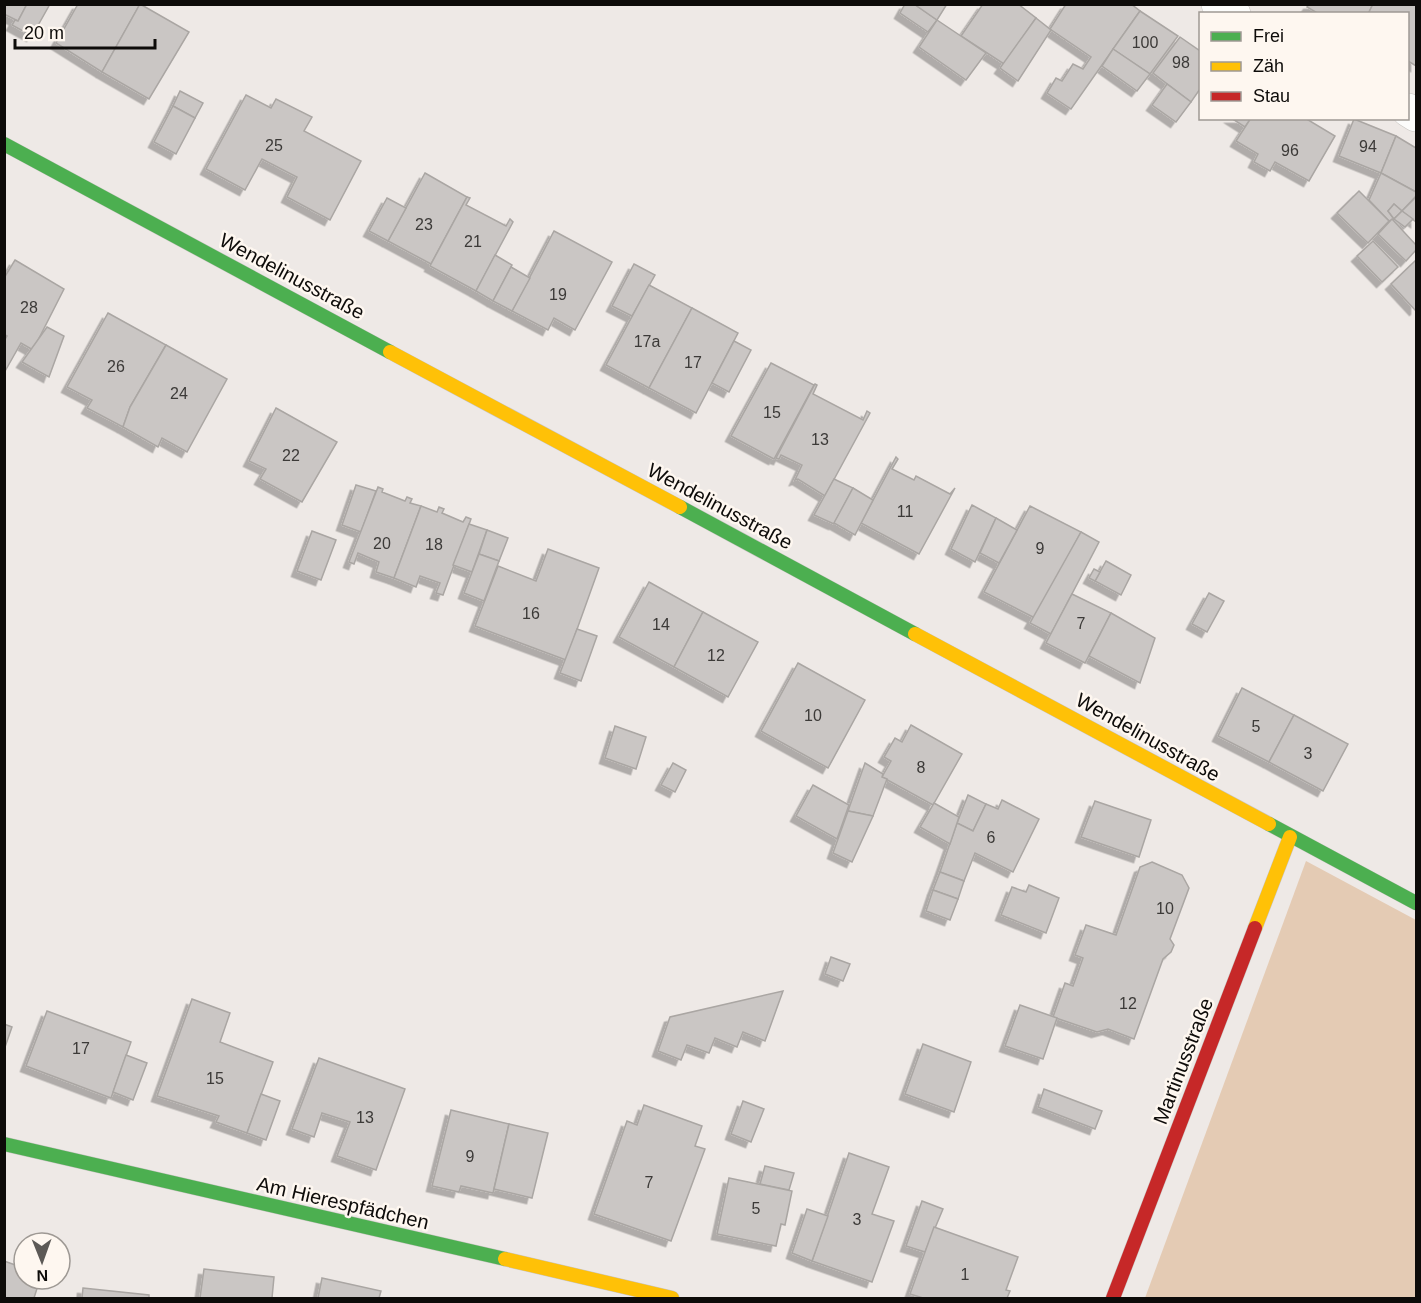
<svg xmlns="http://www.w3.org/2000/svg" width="1421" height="1303" font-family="Helvetica,sans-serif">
	<defs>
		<filter id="shadow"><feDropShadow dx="-5.5" dy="5.5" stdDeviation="0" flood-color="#0004"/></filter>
	</defs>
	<rect width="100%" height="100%" fill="#eee9e6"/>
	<!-- green -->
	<path fill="#e4cbb4" d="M1306,861L1416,920V1298H1145Z"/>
	<!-- building -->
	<g fill="#cac6c4" stroke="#aaa6a3" stroke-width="1.5" filter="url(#shadow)">
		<path d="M4,4H27L18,21L4,14Z"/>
		<path d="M27,4H50L32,36L12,25L15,20L18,21Z"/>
		<path d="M78,4H140L102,72L56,43Z"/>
		<path d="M140,4L189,32L149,99L102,72Z"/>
		<path d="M905,4H914L937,20L928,32L900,13Z"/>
		<path d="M914,4H947L937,20Z"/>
		<path d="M983,4H1018L1036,18L1004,64L961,36Z"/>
		<path d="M1066,4H1131L1140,11L1071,109L1047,93L1056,78L1062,81L1073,64L1083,69L1091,57L1050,29Z"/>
		<path d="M1309,4H1373L1368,14H1319L1307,7Z"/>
		<path d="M1373,4H1416V66L1408,61V14H1368Z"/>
		<path d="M1140,11L1178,36L1150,74L1113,49Z"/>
		<path d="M1036,18L1051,30L1018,81L1000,68Z"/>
		<path d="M937,20L986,53L966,80L919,47Z"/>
		<path d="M1180,37L1200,51V89L1191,102L1153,73Z"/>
		<path d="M1113,49L1150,74L1137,91L1102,66Z"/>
		<path d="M1167,84L1191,102L1176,122L1152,105Z"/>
		<path d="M180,91L203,103L195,118L173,106Z"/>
		<path d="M246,95L271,108L276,99L312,117L304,131L361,161L330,220L287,197L297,177L262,159L245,190L206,169Z"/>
		<path d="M173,106L195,118L176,154L154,142Z"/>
		<path d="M1231,118H1251L1245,127Z"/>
		<path d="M1251,118H1305L1335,136L1309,181L1275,162L1270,171L1254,162L1258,154L1236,141Z"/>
		<path d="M1354,119L1396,136L1381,173L1339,156Z"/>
		<path d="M1396,136L1416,148V192L1381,173Z"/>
		<path d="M425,173L467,197L431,264L388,241Z"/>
		<path d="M1381,173L1416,192V196L1402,211L1394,204L1388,211L1394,219L1389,221L1369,200Z"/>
		<path d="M1359,191L1389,221L1368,243L1337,213Z"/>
		<path d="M467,197L470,198L466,205L506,226L510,219L513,222L476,291L430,266Z"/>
		<path d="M1416,197V222L1402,211Z"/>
		<path d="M387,198L406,208L388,241L369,231Z"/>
		<path d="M1394,204L1402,211L1394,219L1388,211Z"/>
		<path d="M1402,211L1413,219L1405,227L1394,219Z"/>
		<path d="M1392,219L1416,245V250L1406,261L1378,234Z"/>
		<path d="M554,231L612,262L575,330L554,318L548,330L512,311Z"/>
		<path d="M1373,241L1398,267L1382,282L1357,256Z"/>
		<path d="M495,255L512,265L493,301L476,291Z"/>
		<path d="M15,260L64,289L33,350L21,343L4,373V341L7,336L4,334V278Z"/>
		<path d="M1416,260V309L1415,310L1391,284Z"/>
		<path d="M634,264L655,275L632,316L612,306Z"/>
		<path d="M511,267L530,278L512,311L493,301Z"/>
		<path d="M649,285L692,308L649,388L606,365Z"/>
		<path d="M692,308L738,333L696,413L649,388Z"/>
		<path d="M108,313L166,345L130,407L123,427L87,408L92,400L67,387Z"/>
		<path d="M47,327L64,336L49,377L22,362Z"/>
		<path d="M734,341L751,350L729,392L712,383Z"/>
		<path d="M166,345L227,379L187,452L162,438L158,447L123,427L130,407Z"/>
		<path d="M771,363L814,385L774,459L731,436Z"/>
		<path d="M815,384L817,385L813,394L863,420L867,411L870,413L825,496L798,479L795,480L802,465L781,455L779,459L776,458Z"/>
		<path d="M276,408L337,442L302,502L260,479L266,469L249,461Z"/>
		<path d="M896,457L898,459L892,469L914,480L916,476L950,494L955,488L919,554L861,523Z"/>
		<path d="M834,479L853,488L834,524L814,515Z"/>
		<path d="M356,485L376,491L361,532L342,525Z"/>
		<path d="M378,487L383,489L382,492L405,501L407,497L412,499L410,503L421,506L394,578L376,572L379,562L358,553L354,564L349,562Z"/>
		<path d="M853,488L873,500L855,535L834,523Z"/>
		<path d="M972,505L996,518L975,562L951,549Z"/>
		<path d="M421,506L437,512L439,507L444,509L442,513L463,522L466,517L471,519L443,595L436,593L440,583L420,576L416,587L394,578Z"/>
		<path d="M1030,506L1081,532L1035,618L984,592Z"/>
		<path d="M996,518L1017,530L999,563L980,553Z"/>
		<path d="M469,524L487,530L472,572L453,565Z"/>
		<path d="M487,530L508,538L499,561L479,554Z"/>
		<path d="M312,531L336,540L321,580L297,571Z"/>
		<path d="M1081,532L1099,542L1051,634L1030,623Z"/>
		<path d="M548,549L599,568L566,660L475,626L498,566L536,581Z"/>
		<path d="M479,554L499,561L484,601L464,593Z"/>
		<path d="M1106,561L1131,575L1121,595L1095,581Z"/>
		<path d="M1094,569L1100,572L1095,581L1089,578Z"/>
		<path d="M649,582L703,612L674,667L619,637Z"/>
		<path d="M1209,593L1224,601L1207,632L1192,624Z"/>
		<path d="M1072,594L1111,613L1085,663L1046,643Z"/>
		<path d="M703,612L758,642L728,697L674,667Z"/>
		<path d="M1111,613L1155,638L1140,683L1089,656Z"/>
		<path d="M577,629L597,636L581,681L560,673Z"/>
		<path d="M798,663L865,700L828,768L761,731Z"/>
		<path d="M1242,688L1294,715L1269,762L1218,736Z"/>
		<path d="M1294,715L1348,744L1323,791L1269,762Z"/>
		<path d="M911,725L962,754L933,805L882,777L891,761L884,757L895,738L902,742Z"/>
		<path d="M615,726L646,737L636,769L605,758Z"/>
		<path d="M673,763L686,770L675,792L661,785Z"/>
		<path d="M865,763L883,774L882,777L887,779L873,816L848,811Z"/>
		<path d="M813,785L849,805L837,839L796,816Z"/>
		<path d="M968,795L986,804L973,831L957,823Z"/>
		<path d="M1002,800L1039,819L1013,872L975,853L964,881L940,872L957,823L973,831L986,804L998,809Z"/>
		<path d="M1095,801L1151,820L1139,857L1081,837Z"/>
		<path d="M934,803L959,817L950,844L920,827Z"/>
		<path d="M848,811L873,816L852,862L833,853Z"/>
		<path d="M1152,862L1182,875L1189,888L1170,939L1174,945L1171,952L1163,959L1134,1039L1108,1029L1097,1032L1053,1017L1065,983L1073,986L1083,958L1075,955L1086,925L1116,935L1140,867Z"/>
		<path d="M940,872L964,881L958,899L933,890Z"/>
		<path d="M1029,885L1059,898L1046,933L1001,915L1012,887L1026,892Z"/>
		<path d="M933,890L958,899L950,920L926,911Z"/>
		<path d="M831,957L850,964L843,981L825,974Z"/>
		<path d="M783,991L765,1041L743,1032L737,1047L715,1038L709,1053L687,1045L681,1060L658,1051L670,1017Z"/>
		<path d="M192,999L230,1013L220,1042L273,1062L247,1133L216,1122L219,1116L157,1096Z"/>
		<path d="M1020,1005L1057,1018L1043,1059L1005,1046Z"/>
		<path d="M47,1011L131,1042L111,1098L26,1066Z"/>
		<path d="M4,1024L12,1027L4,1050Z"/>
		<path d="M923,1044L971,1062L954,1112L905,1094Z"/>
		<path d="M126,1055L147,1063L133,1100L113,1092Z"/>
		<path d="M319,1058L405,1089L376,1170L337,1156L350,1122L322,1113L314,1137L292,1129Z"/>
		<path d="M1044,1089L1102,1111L1095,1129L1038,1107Z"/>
		<path d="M261,1094L280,1101L266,1140L247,1133Z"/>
		<path d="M743,1101L764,1109L751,1142L731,1134Z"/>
		<path d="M644,1105L702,1126L695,1146L705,1149L671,1241L594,1214L627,1121L637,1125Z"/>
		<path d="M451,1110L509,1124L493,1193L461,1186L459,1192L432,1186Z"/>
		<path d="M509,1124L548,1133L532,1198L494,1189Z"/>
		<path d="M849,1153L889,1167L872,1214L894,1221L872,1282L812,1261Z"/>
		<path d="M765,1166L794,1173L789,1190L760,1184Z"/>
		<path d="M729,1178L792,1191L785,1225L781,1224L776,1246L717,1234Z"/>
		<path d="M922,1201L943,1209L925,1252L906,1246Z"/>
		<path d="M807,1209L828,1216L812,1261L792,1253Z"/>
		<path d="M934,1227L1018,1257L1006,1290L1010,1291L1007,1298H923L910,1294Z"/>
		<path d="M4,1261L24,1268V1279H40L34,1298H4Z"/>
		<path d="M204,1269L274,1277L272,1298H200Z"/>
		<path d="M322,1278L381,1291L379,1298H318Z"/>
		<path d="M83,1288L149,1295V1298H82Z"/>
	</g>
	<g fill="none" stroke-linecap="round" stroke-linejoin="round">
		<defs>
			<g id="street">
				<path d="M1218,4L1234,14"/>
				<path d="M1408,110L1416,115"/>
			</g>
			<g id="fast">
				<path d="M4,144L390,352"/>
				<path d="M680,507L915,634"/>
				<path d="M1269,824L1416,903"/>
				<path d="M4,1144L505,1259"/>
			</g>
			<g id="slow">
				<path d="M390,352L680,507"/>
				<path d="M915,634L1269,824"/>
				<path d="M1255,928L1290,837"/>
				<path d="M505,1259L672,1298"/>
			</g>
			<path id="jam" d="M1113,1298L1255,928"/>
		</defs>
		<!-- street casing -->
		<use href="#street" stroke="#c8c5c2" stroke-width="34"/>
		<!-- fast casing -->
		<use href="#fast" stroke="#c8c5c2" stroke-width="15"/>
		<!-- slow casing -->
		<use href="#slow" stroke="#c8c5c2" stroke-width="15"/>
		<!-- jam casing -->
		<use href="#jam" stroke="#c8c5c2" stroke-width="15"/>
		<!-- street -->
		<use href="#street" stroke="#fcfcfb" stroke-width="33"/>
		<!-- fast -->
		<use href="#fast" stroke="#4caf50" stroke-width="14"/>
		<!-- slow -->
		<use href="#slow" stroke="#ffc107" stroke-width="14"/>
		<!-- jam -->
		<use href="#jam" stroke="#c62828" stroke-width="14"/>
	</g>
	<g text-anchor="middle" stroke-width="5" stroke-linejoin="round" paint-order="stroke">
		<!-- number labels -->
		<g font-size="16" fill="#3c3a38">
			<text x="1145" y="48">100</text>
			<text x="1181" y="68">98</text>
			<text x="274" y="151">25</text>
			<text x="1368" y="152">94</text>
			<text x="1290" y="156">96</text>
			<text x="424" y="230">23</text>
			<text x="473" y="247">21</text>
			<text x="558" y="300">19</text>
			<text x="29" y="313">28</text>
			<text x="647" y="347">17a</text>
			<text x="693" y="368">17</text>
			<text x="116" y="372">26</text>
			<text x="179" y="399">24</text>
			<text x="772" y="418">15</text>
			<text x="820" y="445">13</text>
			<text x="291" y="461">22</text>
			<text x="905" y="517">11</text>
			<text x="382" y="549">20</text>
			<text x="434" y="550">18</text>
			<text x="1040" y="554">9</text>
			<text x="531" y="619">16</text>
			<text x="1081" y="629">7</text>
			<text x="661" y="630">14</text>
			<text x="716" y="661">12</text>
			<text x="813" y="721">10</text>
			<text x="1256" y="732">5</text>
			<text x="1308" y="759">3</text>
			<text x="921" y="773">8</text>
			<text x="991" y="843">6</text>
			<text x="1165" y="914">10</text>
			<text x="1128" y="1009">12</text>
			<text x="81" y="1054">17</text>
			<text x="215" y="1084">15</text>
			<text x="365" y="1123">13</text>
			<text x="470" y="1162">9</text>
			<text x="649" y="1188">7</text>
			<text x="756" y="1214">5</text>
			<text x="857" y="1225">3</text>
			<text x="965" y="1280">1</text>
		</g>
		<!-- street labels -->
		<g font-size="20" fill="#0d0b09" stroke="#fef7f0">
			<text transform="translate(292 276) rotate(28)" y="7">Wendelinusstraße</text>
			<text transform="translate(720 506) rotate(28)" y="7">Wendelinusstraße</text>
			<text transform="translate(1148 737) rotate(29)" y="7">Wendelinusstraße</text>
			<text transform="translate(1183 1061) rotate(-69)" y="7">Martinusstraße</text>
			<text transform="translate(343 1203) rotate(13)" y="7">Am Hierespfädchen</text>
		</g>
	</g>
	<!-- border -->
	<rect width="1421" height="1303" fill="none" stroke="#0d0b09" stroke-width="12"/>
	<!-- legend -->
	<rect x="1199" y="12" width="210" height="108" fill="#fef7f0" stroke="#9e9994" stroke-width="1.5"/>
	<rect x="1211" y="32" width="30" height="9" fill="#4caf50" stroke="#9e9994" stroke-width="1.5"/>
	<text x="1253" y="42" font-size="18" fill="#0d0b09">Frei</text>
	<rect x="1211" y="62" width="30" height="9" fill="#ffc107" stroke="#9e9994" stroke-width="1.5"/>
	<text x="1253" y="72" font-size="18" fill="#0d0b09">Zäh</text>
	<rect x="1211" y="92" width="30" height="9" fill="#c62828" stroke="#9e9994" stroke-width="1.5"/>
	<text x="1253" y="102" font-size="18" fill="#0d0b09">Stau</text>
	<!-- north arrow -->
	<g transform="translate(42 1261) rotate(179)"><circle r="28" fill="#fef7f0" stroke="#9e9994" stroke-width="1.5"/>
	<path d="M0-4.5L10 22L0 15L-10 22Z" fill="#5c5956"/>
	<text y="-9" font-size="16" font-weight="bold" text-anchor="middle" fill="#0d0b09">N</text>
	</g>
	<!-- scale -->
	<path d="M15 39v9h140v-9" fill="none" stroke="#0d0b09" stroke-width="3"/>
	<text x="24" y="39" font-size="18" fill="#0d0b09" stroke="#fef7f0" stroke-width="4.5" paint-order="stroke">20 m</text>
</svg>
